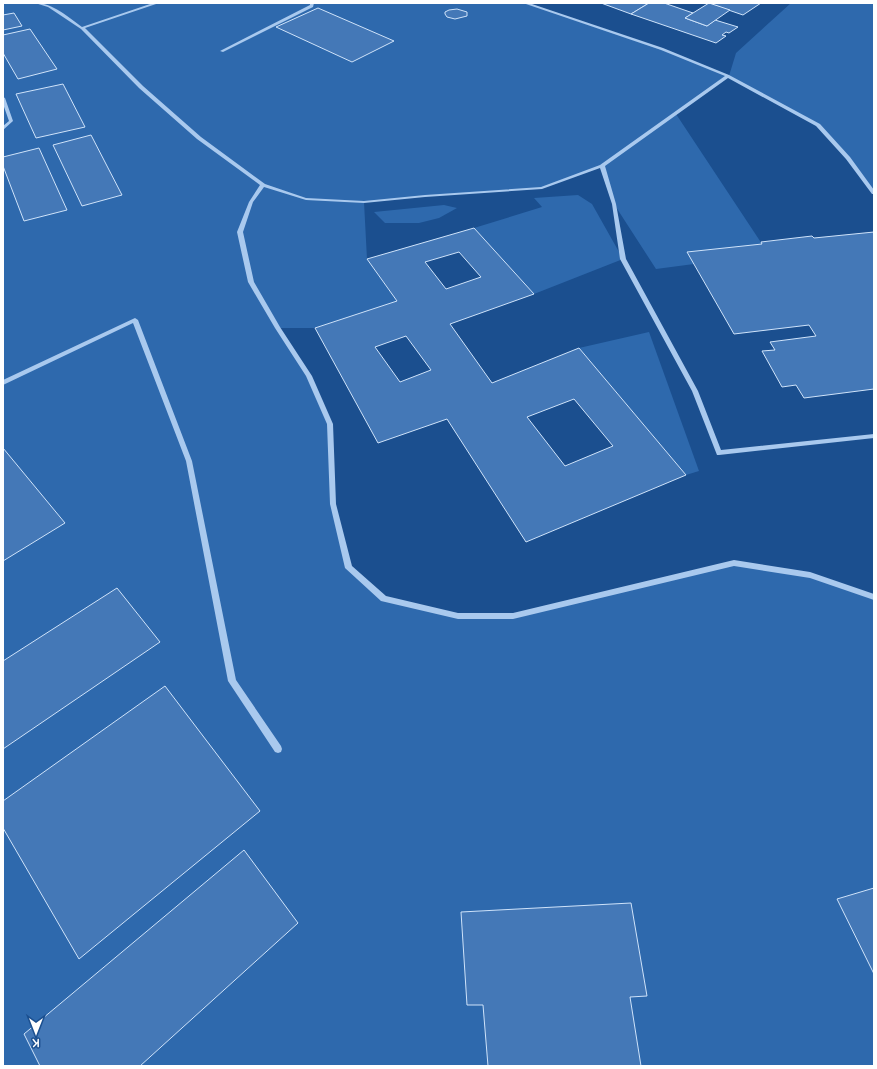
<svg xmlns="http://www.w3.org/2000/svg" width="877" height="1069" font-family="'Varela Round',sans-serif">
	<rect width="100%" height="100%" fill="#1b4f8f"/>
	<!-- green -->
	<g fill="#2e69ad">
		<path d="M3,3H525L662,49L729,76L736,53L791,3H874V193L818,125L728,76L676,114L762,244L694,264L656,269L614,204L602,166L542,188L425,196L364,202L367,259L397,301L315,328H279L309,376L330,424L333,504L349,568L384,599L458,616H513L734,563L810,575L874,597V1066H3Z"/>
		<path d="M578,195L592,204L623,259L534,294L474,228L542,207L534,198Z"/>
		<path d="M444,205L457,208L439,218L419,223H385L374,212Z"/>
		<path d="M649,332L699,471L686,475L579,348Z"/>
	</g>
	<!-- building -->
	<g fill="#4478b7" stroke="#cfe3fa" fill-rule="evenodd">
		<path d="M601,3H649L631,14Z"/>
		<path d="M649,3H664L693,13L685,18L707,26L715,20L738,27L729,33L726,32L722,35L726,36L716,43L631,14Z"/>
		<path d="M708,3H761L743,15Z"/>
		<path d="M709,3L730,10L707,26L685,18Z"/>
		<path d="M318,8L394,41L352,62L276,27Z"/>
		<path d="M457,9L467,12V16L455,19L447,17L445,14V12L449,10Z"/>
		<path d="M14,13L22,26L3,30V15Z"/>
		<path d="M30,29L57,69L18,79L3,53V35Z"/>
		<path d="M63,84L85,127L36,138L16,94Z"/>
		<path d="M91,135L122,195L82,206L53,145Z"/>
		<path d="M39,148L67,210L24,221L3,166V157Z"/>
		<path d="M474,228L534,294L450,324L492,383L579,348L686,475L526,542L447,419L378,443L315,328L397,301L367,259ZM459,252L481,277L446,289L425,262ZM406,336L431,370L400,382L375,347ZM574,399L613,446L565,466L527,417Z"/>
		<path d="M874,232V389L804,398L796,385L782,387L762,351L775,350L770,342L816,336L809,325L734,334L687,252L762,244L761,242L812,236L814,238Z"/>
		<path d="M3,448L65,523L3,561Z"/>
		<path d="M117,588L160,642L3,749V661Z"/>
		<path d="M165,686L260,811L79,959L3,828V801Z"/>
		<path d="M244,850L298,923L140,1066H40L24,1034Z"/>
		<path d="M874,888V974L837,899Z"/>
		<path d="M631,903L647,996L630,997L641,1066H488L483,1005H467L461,912Z"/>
	</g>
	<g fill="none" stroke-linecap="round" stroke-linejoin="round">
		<!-- minor -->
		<g fill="#a9c9ee" fill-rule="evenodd">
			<path d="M35,3C53,3 68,17 82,27L153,3H159L85,28L143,86L201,137L265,184L306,198L364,201L425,195L541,187L600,165L725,76L661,50L523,3H529L663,48L729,75L820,124L850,157L874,190V194H872L846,159L816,126L728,78L605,166L616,204L626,259L698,391L721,450L874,434V438L719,455H717L692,391L620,259L612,204L600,168L542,189L425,197L364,203L306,200L264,187L253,202L243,232L254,282L280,327L312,376L333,424L336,504L352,566L386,596L458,613H513L734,560L810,572L874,594V600L810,578L734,566L513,619H458L381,601L345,568L330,504L327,424L306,376L275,328L248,282L237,232L249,202L260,185L197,139L139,88L81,29L48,7Z"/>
			<path d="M310,3H314L313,7L223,52L220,51L310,5Z"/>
			<path d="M3,97L5,98L13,121L3,130V126L9,121L3,104Z"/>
			<path d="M135,318L138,320L192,461L236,680L281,746L282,749L281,752L278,753L275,752L228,681L186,461L133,323L3,385V380Z"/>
		</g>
	</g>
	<!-- border -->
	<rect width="877" height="1069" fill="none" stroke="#ffffff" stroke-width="8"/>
	<!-- north arrow -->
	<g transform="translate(36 1033) rotate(180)" stroke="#1b4f8f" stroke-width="3" paint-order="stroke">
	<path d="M0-3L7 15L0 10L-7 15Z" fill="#ffffff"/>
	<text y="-6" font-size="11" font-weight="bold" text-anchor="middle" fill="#ffffff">K</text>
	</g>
</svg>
